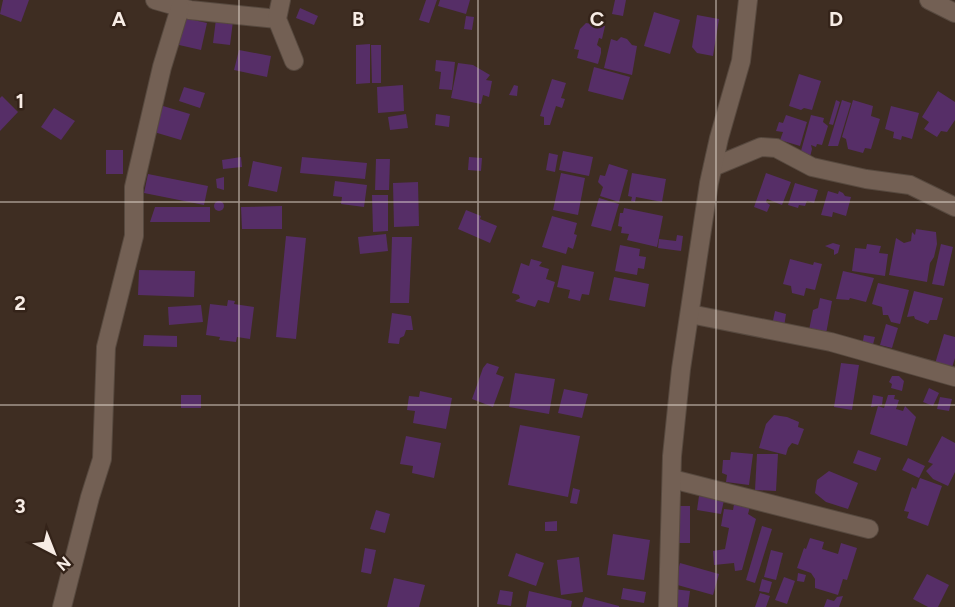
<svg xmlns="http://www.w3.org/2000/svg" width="955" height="607" font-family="Figtree,sans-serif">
	<rect width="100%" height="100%" fill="#3e2d22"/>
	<!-- building -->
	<g fill="#562e67">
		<path d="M3,0H29L21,22L0,14Z"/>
		<path d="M426,0H437L429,23L419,20Z"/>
		<path d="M440,0H470L466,14L438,6Z"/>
		<path d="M615,0H626L623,16L612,14Z"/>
		<path d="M300,8L318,16L314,25L296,18Z"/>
		<path d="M654,12L680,20L670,54L644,46Z"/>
		<path d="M697,15L719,19L713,56L697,53L692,47Z"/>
		<path d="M466,16L474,17L472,30L464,29Z"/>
		<path d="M185,18L207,23L201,50L179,45Z"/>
		<path d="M216,19L233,21L230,45L213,43Z"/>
		<path d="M586,23L605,26L602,39L599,38L597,45L601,48V53L598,64L577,58L579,50L574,49L580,29Z"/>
		<path d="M621,37L627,39L632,45L637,46L632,75L604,68L611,39L617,41Z"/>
		<path d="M370,44V83L356,84V45Z"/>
		<path d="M371,45H381V83H372Z"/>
		<path d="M239,50L271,56L267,77L234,70Z"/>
		<path d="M436,60L455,62L452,90L439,89L441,72L435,71Z"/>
		<path d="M458,63L473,65L490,75L486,80L492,81L489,97L483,95L481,104L451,98Z"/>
		<path d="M594,67L630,77L623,100L588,91Z"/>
		<path d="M799,74L821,81L812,110L804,108L801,110L789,106Z"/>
		<path d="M552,79L566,83L561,98L565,99L562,108L556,106L550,125H544V117L540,116Z"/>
		<path d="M403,85L404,111L378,113L377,87Z"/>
		<path d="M514,85L518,86L517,96L509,95Z"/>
		<path d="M184,87L205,93L200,108L179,101Z"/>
		<path d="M938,91L955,102V120L947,132L941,131L937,137L924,129L929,122L922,117Z"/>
		<path d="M2,96L18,112L0,131V98Z"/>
		<path d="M836,100L840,102L833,125L829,124Z"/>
		<path d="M842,100L851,103L838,146H828Z"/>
		<path d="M853,100L873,106L871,116L880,119L871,149L865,148L863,153L848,149L846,139L842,137Z"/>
		<path d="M163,106L190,114L181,140L154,132Z"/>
		<path d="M891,106L919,113L912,139L902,136L901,140L893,138L894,132L885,129Z"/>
		<path d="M54,108L75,121L61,140L41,127Z"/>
		<path d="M406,114L408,128L390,130L388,117Z"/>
		<path d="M436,114L450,116L449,127L435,125Z"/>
		<path d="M786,115L807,122L800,146L780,140L783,132L776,131L779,122L783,123Z"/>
		<path d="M811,115L824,118L823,122L828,126L822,145L817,144L816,147L811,145L812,149L809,161L799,158Z"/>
		<rect x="106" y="150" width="17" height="24"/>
		<path d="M563,151L593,157L589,176L559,170Z"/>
		<path d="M549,153L558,155L555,172L546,170Z"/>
		<path d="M241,157L242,167L223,169L222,160Z"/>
		<path d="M302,157L367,163L365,179L300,173Z"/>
		<path d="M469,157L482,158L481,171L468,170Z"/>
		<path d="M376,159H390L389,190H375Z"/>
		<path d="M253,161L282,167L277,192L248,186Z"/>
		<path d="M609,164L628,170L619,202L600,196L603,187L598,182L600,175L605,176Z"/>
		<path d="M561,173L585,178L578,215L553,210Z"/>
		<path d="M632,173L666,179L662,202L636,197L635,202L631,201L632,197L628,196Z"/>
		<path d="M766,173L791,182L782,205L767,199L766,202L770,205L767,212L754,207Z"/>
		<path d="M148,174L208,186L204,205L144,193Z"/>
		<path d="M224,177V190L217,188L216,179Z"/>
		<path d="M335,181L367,185L364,207L341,204L342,197L333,196Z"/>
		<path d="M418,182L419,226L394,227L393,183Z"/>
		<path d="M795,183L818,190L814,203L807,201L805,206L799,205L798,208L788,205Z"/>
		<path d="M828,191L838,194L839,191L843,193L845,196L851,197L846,216L833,212L832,217L821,215Z"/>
		<path d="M372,195H388V231L373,232Z"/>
		<path d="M599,198L619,204L611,231L591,226Z"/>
		<circle cx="219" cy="206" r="5"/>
		<path d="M282,206V229H242L241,207Z"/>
		<path d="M155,207H210V222H150Z"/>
		<path d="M624,208L663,216L657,247L627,240L629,234L621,233L622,227L618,226L620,213H623Z"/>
		<path d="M466,210L481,216L480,219L497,226L490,243L458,229Z"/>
		<path d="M552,216L577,223L574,234L577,235L573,249L568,247L566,254L542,247Z"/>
		<path d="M916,229L936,232L937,244L934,257L930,263L927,282L889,275L896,238L904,243L911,241L912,232L915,235Z"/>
		<path d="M386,234L388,251L360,254L358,237Z"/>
		<path d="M677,235L683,236L681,251L658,248L659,239L676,241Z"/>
		<path d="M286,236L306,238L296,339L276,337Z"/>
		<path d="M392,237H412L409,303H390Z"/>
		<path d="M833,243L840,245L838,253L834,255V250L825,246Z"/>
		<path d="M867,244L881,246L879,253L888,254L885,276L852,271L855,248L866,249Z"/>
		<path d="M941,244L953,247L944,286L932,284Z"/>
		<path d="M620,245L640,249L639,256L646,257L644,269L638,268L637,275L615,271Z"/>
		<path d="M531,259L542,262L539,266L549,269L546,279L555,282L549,303L538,300L535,307L515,301L520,298L519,295L512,293L521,263L529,266Z"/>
		<path d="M790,259L813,265L814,262L822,264L815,290L806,288L804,296L792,293L791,286L783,284Z"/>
		<path d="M562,265L594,272L589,295L582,294L580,301L568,298L570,290L557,287Z"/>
		<path d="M139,270L195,271L194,297L138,295Z"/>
		<path d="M843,271L874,278L866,302L850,298L849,300L836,299Z"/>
		<path d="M614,277L649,284L645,307L609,300Z"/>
		<path d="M878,283L909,290L900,324L891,322L888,315H883L882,307L872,304Z"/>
		<path d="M914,291L943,298L937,320H930L928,324L915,319L914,316L907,317Z"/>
		<path d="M820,298L832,301L826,334L809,330L813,310L818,308Z"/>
		<path d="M228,300L235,301L234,304L254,307L250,339L237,337L236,342L219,340L220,337L206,335L210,304L227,306Z"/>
		<path d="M201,305L203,322L169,325L168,307Z"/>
		<path d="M775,311L786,314L784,327L772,325Z"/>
		<path d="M392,313L411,316L413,330H406L404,336L400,338L399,344L388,343Z"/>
		<path d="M886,324L898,328L892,348L880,345Z"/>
		<path d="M944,334L955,337V358L951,371L934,367Z"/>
		<path d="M144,335L177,336V347L143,346Z"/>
		<path d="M864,335L875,337L872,348L862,346Z"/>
		<path d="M487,363L499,367L496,374L504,377L493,407L472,399L483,368Z"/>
		<path d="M841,363L859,365L852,410L834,407Z"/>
		<path d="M515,373L555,379L549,414L509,407Z"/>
		<path d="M892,376H899L904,381L902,391L891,388L892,384L889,382Z"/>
		<path d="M929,388L939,393L933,406L923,402Z"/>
		<path d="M564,389L588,394L582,418L558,413Z"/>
		<path d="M420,391L452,398L446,429L413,423L415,411L407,410L409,396L419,397Z"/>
		<rect x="181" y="395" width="20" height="13"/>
		<path d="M873,395L883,397L882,405L871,407Z"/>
		<path d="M888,395H895L894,399L899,400L896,409L903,411L905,406L916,417L907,446L870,434L878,406L884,408Z"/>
		<path d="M940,397L952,399L949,411L937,409Z"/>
		<path d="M774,415L787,417L799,422L798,427L804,429L798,445L792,443L788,448L786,455L759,448L766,424Z"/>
		<path d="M520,425L580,436L568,497L508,485Z"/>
		<path d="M406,436L441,443L434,478L412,473L413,466L400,464Z"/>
		<path d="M942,436L955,443V472L948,486L933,479L926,471L933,464L928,462Z"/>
		<path d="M858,450L881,458L876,471L853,463Z"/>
		<path d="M731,452L753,454L749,485L726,482L727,475L722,473L723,460H730Z"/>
		<path d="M757,454H778L776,491L755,490Z"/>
		<path d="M908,458L925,466L919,478L902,470Z"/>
		<path d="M829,471L858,483L848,509L826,502L815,493L817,480Z"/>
		<path d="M920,478L942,486L928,526L907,518L909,512L904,511L912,487L916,489Z"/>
		<path d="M573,488L580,490L577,504L570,503Z"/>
		<path d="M699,496L724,500L721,514L697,510Z"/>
		<path d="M734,504L750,507L748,514L756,519L742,570L735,571L734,563L714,565L713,551L725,549L729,528L721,526L724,509L733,510Z"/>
		<path d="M680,506H690V543H679Z"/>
		<path d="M376,510L390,514L385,533L370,529Z"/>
		<path d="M557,521V531H545V522Z"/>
		<path d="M762,526L772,529L755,583L746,580Z"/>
		<path d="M613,534L650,540L644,580L607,575Z"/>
		<path d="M810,538L824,542L822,549L838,554L841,543L857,548L847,580L843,579L838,595L815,588V579L811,573L797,568L804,548L806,549Z"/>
		<path d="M365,548L376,550L371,574L361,572Z"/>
		<path d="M771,550L783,553L776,580L764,577Z"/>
		<path d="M516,553L544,563L536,586L508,576Z"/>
		<path d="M579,557L583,592L561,595L557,560Z"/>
		<path d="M680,563L719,574L713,595L674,584Z"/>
		<path d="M798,573L806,575L804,582L797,581Z"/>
		<path d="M927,574L949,585L938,607H928L913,599Z"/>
		<path d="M784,577L795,581L787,604L775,600Z"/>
		<path d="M394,578L425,585L419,607H387Z"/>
		<path d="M762,579L772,582L769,593L759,591Z"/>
		<path d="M623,588L646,592L644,603L621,599Z"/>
		<path d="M674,589L690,591L688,607H672Z"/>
		<path d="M500,590L513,592L511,606L497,604Z"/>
		<path d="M529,591L572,601L571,607H526Z"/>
		<path d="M760,593L770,596L766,607H755Z"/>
		<path d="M843,596L839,607H824L827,599L834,601L837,597Z"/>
		<path d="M585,597L619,606V607H582Z"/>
	</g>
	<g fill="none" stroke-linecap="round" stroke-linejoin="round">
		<defs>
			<g id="minor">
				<path d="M155,0L190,10L277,19"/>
				<path d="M281,0L277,19L294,61"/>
				<path d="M929,0L955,13"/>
				<path d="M713,167L761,147L776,148L812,167L866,179L910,185L955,207"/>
				<path d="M690,314L831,342L955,377"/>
				<path d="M672,479L869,529"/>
				<path d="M62,607L90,497L102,459L106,347L134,236V187L162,67L180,8"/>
				<path d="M668,607L672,456L681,369L709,183L719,138L741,61L748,0"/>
			</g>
		</defs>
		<!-- minor casing -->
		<use href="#minor" stroke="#57493f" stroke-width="20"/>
		<!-- minor -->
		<use href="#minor" stroke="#736054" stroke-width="18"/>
	</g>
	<!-- grid -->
	<path fill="none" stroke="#f7ece5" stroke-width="1.5" stroke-opacity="0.55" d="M239,0V607M478,0V607M716,0V607M0,202H955M0,405H955"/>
	<g font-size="20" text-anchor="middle" font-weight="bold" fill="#f7ece5" stroke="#342319" stroke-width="5" stroke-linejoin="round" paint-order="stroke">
		<text x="119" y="26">A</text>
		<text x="358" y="26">B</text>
		<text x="597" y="26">C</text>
		<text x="836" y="26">D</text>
		<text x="20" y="108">1</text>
		<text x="20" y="310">2</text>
		<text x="20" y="513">3</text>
	</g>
	<!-- north arrow -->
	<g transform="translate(54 553) rotate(138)" stroke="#342319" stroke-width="4.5" paint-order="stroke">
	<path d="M0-4.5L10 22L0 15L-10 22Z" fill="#f7ece5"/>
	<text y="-9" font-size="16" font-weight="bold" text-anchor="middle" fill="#f7ece5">N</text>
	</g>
</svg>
